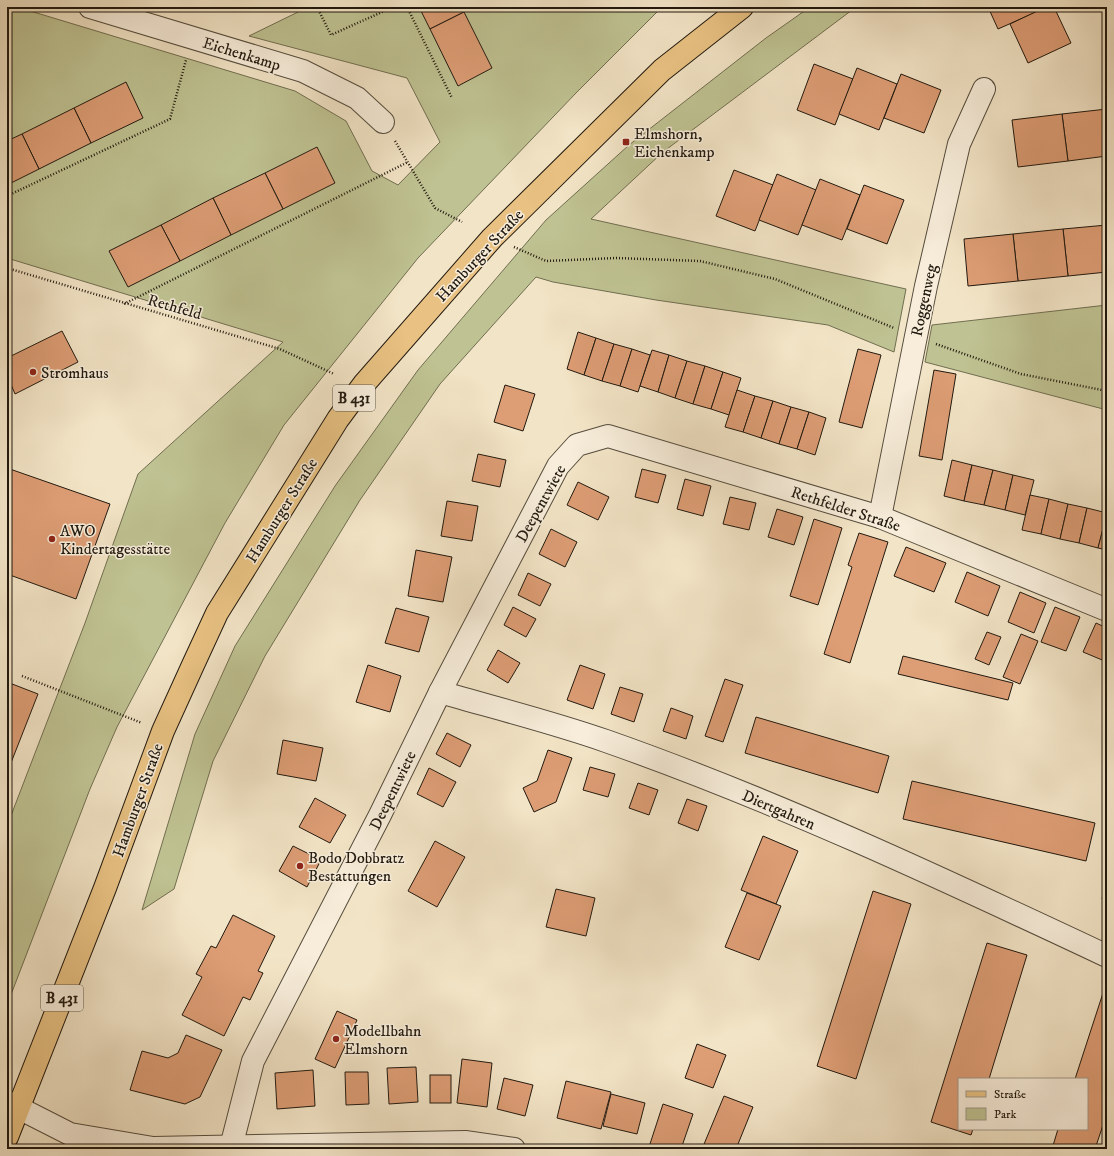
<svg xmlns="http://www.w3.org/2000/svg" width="1114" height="1156" font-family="'IM FELL DW Pica',serif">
	<rect width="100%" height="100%" fill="#f2e4c6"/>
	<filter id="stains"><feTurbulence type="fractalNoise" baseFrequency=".005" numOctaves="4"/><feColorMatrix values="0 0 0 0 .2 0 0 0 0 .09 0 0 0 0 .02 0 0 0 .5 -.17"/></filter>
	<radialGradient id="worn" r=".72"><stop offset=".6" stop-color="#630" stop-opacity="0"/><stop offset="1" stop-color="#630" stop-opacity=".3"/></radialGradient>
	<!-- green -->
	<g fill="#bfc292" stroke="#706e50">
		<path d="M7,7H17L295,91L346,121L372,171L398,185L440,142L407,78L249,36L298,12L296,7H662L576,93L418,258L284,425L225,523L117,727L90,789L7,1005V826L85,623L138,474L283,342L7,258Z"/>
		<path d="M810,7H856L663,152L591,219L906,289L894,352L828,325L656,300L553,282L536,277L440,384L360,500L265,656L213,761L174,889L142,910L195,734L235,646L335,486L418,370L546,220L629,145L766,38Z"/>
		<path d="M1107,305V410L925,362L932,325Z"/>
	</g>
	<!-- building -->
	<g fill="#dd9d75" stroke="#21190f">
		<path d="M419,7H462L464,12L430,29Z"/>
		<path d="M988,7H1042L1043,9L998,29Z"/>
		<path d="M1046,7H1054L1071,43L1028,63L1010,24Z"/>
		<path d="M464,12L492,68L458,86L430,29Z"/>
		<path d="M814,64L853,79L835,125L797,110Z"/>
		<path d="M857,68L897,84L879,130L839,114Z"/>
		<path d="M901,74L941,90L924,133L884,118Z"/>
		<path d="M126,82L143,118L91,143L74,108Z"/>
		<path d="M74,108L91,143L39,169L22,134Z"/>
		<path d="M1107,109V156L1068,161L1062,114Z"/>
		<path d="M1062,114L1068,161L1018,167L1012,120Z"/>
		<path d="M22,134L39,169L7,185V141Z"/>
		<path d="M317,147L335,183L283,209L265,173Z"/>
		<path d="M734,170L773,185L755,231L716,216Z"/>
		<path d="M265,173L283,209L231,235L213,198Z"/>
		<path d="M777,174L816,190L798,235L759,220Z"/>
		<path d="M820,179L860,195L842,240L802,225Z"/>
		<path d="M864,185L904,200L887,244L847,229Z"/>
		<path d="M213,198L231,235L180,261L161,225Z"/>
		<path d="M161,225L180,261L128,287L109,251Z"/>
		<path d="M1107,225V272L1068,276L1063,229Z"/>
		<path d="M1063,229L1068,276L1018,281L1013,234Z"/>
		<path d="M1013,234L1018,281L968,286L964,239Z"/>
		<path d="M62,331L78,362L15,394L10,382H7V356L9,357Z"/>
		<path d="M578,332L596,338L584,375L567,369Z"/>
		<path d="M596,338L614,344L602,381L584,375Z"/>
		<path d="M614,344L632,349L620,386L602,381Z"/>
		<path d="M632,349L650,355L638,392L620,386Z"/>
		<path d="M858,349L881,355L862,428L839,422Z"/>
		<path d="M652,350L669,355L658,392L640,386Z"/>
		<path d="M669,355L687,361L675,398L658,392Z"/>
		<path d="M687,361L705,366L693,404L675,398Z"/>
		<path d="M705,366L723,372L711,409L693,404Z"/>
		<path d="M934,370L956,374L942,460L919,456Z"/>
		<path d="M723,372L741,378L729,415L711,409Z"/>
		<path d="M505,385L535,394L523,431L494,422Z"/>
		<path d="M737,390L755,396L743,432L725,427Z"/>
		<path d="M755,396L773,401L761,438L743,432Z"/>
		<path d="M773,401L791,407L779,444L761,438Z"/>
		<path d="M791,407L809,412L797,449L779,444Z"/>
		<path d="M809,412L826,418L815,455L797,449Z"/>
		<path d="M478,454L506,460L500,487L472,481Z"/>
		<path d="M952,460L972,465L964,501L944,496Z"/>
		<path d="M972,465L993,470L984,505L964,501Z"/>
		<path d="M7,468L110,504L76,599L7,574Z"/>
		<path d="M642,469L666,475L658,503L635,497Z"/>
		<path d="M993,470L1013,475L1005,510L984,505Z"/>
		<path d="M1013,475L1034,480L1025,515L1005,510Z"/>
		<path d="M685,479L711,486L703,516L677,509Z"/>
		<path d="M578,482L609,497L598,520L567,505Z"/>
		<path d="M1030,495L1049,499L1041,534L1022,530Z"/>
		<path d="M730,497L756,503L749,530L723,524Z"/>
		<path d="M1049,499L1068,504L1060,539L1041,534Z"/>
		<path d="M447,501L478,506L472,541L441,536Z"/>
		<path d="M1068,504L1087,508L1079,543L1060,539Z"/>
		<path d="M1087,508L1107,513L1098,548L1079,543Z"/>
		<path d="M777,509L803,517L794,545L768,537Z"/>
		<path d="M1107,513V550L1098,548Z"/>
		<path d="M814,519L842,528L818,605L790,596Z"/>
		<path d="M551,529L577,542L565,567L539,554Z"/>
		<path d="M859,533L888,542L850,663L824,654L852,567L848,565Z"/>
		<path d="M906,547L946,563L934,592L894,576Z"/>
		<path d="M416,550L452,557L443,602L408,596Z"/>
		<path d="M967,572L1000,586L988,616L955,602Z"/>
		<path d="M528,573L551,584L540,606L518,595Z"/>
		<path d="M1020,592L1046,603L1034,633L1008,622Z"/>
		<path d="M513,607L536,619L526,637L504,625Z"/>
		<path d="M1055,607L1080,617L1066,651L1041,642Z"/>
		<path d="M396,608L429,617L419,652L385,643Z"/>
		<path d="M1096,623L1107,628V662L1083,652Z"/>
		<path d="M987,632L1001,637L989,665L975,659Z"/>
		<path d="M1021,634L1038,641L1020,684L1003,677Z"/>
		<path d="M498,650L520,663L508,683L487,670Z"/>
		<path d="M903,656L1013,683L1008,700L898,674Z"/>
		<path d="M368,665L401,676L390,712L356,702Z"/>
		<path d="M580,665L605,674L593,709L567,700Z"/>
		<path d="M725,679L743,685L723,742L705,736Z"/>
		<path d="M7,682L38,694L7,773Z"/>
		<path d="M620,687L643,694L634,722L611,714Z"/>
		<path d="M671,708L693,716L686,739L663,731Z"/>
		<path d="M756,717L889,756L878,793L745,753Z"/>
		<path d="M447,733L471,745L460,767L436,754Z"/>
		<path d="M283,740L323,748L316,781L277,774Z"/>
		<path d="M548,750L572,758L556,802L534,812L523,788L537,781Z"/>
		<path d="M590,767L615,774L608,797L583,790Z"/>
		<path d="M429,768L456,782L443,807L417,794Z"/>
		<path d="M912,781L1095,823L1086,861L903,819Z"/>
		<path d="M638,783L658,790L649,815L629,808Z"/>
		<path d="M315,798L346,815L330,843L299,827Z"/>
		<path d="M687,799L707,806L698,831L678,823Z"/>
		<path d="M763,836L798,851L776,904L741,890Z"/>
		<path d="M435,841L465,857L437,907L408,891Z"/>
		<path d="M293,846L321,860L307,887L279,871Z"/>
		<path d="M1107,882V900L1102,899Z"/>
		<path d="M556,889L595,898L586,936L546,927Z"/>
		<path d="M873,891L911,904L856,1079L817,1066Z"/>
		<path d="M747,893L781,906L759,960L725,947Z"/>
		<path d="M233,915L275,936L258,971L263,973L250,1000L243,997L224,1036L182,1015L202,977L196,974L211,946L216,948Z"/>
		<path d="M987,943L1027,955L989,1079H959V1129H973L971,1135L931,1122Z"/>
		<path d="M1103,993L1107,994V1113L1095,1149H1052L1058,1129H1087V1079H1075Z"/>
		<path d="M337,1011L357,1020L335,1068L315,1059Z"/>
		<path d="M186,1035L222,1050L200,1097L185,1104L130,1090L142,1051L168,1058L178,1053Z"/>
		<path d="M697,1044L726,1055L713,1088L685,1078Z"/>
		<path d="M462,1059L492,1063L487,1107L457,1103Z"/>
		<path d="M416,1067L418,1102L389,1104L387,1068Z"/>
		<path d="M313,1070L315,1106L277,1109L275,1073Z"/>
		<path d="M345,1072H368L369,1104L346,1105Z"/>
		<rect x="430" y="1075" width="21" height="28"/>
		<path d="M504,1078L533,1085L525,1116L497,1109Z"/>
		<path d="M566,1081L611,1092L601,1129L557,1118Z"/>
		<path d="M611,1094L645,1103L637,1134L603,1126Z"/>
		<path d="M724,1096L753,1107L736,1149H702Z"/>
		<path d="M663,1104L693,1114L681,1149H655L649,1147Z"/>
	</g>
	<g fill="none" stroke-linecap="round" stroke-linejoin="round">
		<defs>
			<g id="minor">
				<path d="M90,7L303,71L357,98L383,122"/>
				<path d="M880,517L926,286L959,144L984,89"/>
				<path d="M440,692C495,708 552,722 606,741C777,801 943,879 1107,956"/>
				<path d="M7,1102L70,1134L153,1148L465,1142L514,1149"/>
				<path d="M231,1147L253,1061L380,815L440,692L558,466L577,445L608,436L880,517L1107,610"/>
			</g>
			<path id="major" d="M7,1137L105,888L163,731L193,665L217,613L338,419L364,384L492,238L662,70L742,7"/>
		</defs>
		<!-- minor casing -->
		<use href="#minor" stroke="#554c3d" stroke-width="24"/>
		<!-- major casing -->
		<use href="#major" stroke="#21190f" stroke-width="24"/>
		<!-- path -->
		<g stroke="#21190f" stroke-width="2.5" stroke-dasharray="1 2" stroke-linecap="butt">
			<path d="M317,7L331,35L393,7"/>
			<path d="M407,7L452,98"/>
			<path d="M395,141L435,208L462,222"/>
			<path d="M7,196L170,119L186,60"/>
			<path d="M514,247L546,261L616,258L700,261L775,279L894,328"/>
			<path d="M7,268L280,349L334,374"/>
			<path d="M124,304L408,162"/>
			<path d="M936,344L1021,374L1107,391"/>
			<path d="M22,676L142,723"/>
		</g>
		<!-- minor -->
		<use href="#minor" stroke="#f7edda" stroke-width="22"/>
		<!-- major -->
		<use href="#major" stroke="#e9c283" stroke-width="22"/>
	</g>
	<!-- markers -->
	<g fill="#8f2418" stroke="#f7edda" stroke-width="1.5">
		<rect x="622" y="138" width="8" height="8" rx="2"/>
		<circle cx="33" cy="372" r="4"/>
		<circle cx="52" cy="539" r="4"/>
		<circle cx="300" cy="866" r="4"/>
		<circle cx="336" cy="1039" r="4"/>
	</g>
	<g text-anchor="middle" stroke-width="3" stroke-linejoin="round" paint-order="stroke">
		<!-- shield labels -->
		<g fill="#f7edda" stroke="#61594c" stroke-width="1">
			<rect x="333" y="385" width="42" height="26" rx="3"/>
			<rect x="41" y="985" width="42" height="26" rx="3"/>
		</g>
		<g font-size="15" font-weight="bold" fill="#21190f">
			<text x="354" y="403">B 431</text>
			<text x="62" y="1003">B 431</text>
		</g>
		<!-- street labels -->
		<g font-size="16" fill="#21190f" stroke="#f7edda">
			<text transform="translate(242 53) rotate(17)" y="6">Eichenkamp</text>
			<text transform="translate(479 255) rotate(-47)" y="6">Hamburger Straße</text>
			<text transform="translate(923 300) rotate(-78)" y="6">Roggenweg</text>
			<text transform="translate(175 306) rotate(16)" y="6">Rethfeld</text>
			<text transform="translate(540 503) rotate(-61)" y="6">Deepentwiete</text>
			<text transform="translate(846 508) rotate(18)" y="6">Rethfelder Straße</text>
			<text transform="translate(281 510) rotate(-58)" y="6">Hamburger Straße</text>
			<text transform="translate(392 790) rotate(-64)" y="6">Deepentwiete</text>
			<text transform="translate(137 800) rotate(-70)" y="6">Hamburger Straße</text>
			<text transform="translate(779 809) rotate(23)" y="6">Diertgahren</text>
		</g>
		<!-- poi labels -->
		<g font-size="16" fill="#21190f" stroke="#f7edda" text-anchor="start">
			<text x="634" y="139">Elmshorn,<tspan x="634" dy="18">Eichenkamp</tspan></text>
			<text x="41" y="378">Stromhaus</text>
			<text x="60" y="536">AWO<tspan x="60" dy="18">Kindertagesstätte</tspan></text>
			<text x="308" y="863">Bodo Dobbratz<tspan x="308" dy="18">Bestattungen</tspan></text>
			<text x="344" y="1036">Modellbahn<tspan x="344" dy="18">Elmshorn</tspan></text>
		</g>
	</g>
	<!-- margin -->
	<rect width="1114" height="1156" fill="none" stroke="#f2e4c6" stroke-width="24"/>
	<rect x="8" y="8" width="1098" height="1140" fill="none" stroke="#21190f" stroke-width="2"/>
	<rect x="12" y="12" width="1090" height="1132" fill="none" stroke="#21190f"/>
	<!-- legend -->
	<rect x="958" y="1078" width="130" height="52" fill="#f7edda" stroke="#a19889"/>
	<rect x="966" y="1091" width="20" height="6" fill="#e9c283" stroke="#a19889"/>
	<text x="994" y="1098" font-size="12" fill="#21190f">Straße</text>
	<rect x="966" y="1108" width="20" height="12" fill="#bfc292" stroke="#a19889"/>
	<text x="994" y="1118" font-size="12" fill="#21190f">Park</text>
	<rect width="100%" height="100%" filter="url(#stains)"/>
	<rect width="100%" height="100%" fill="url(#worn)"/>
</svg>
